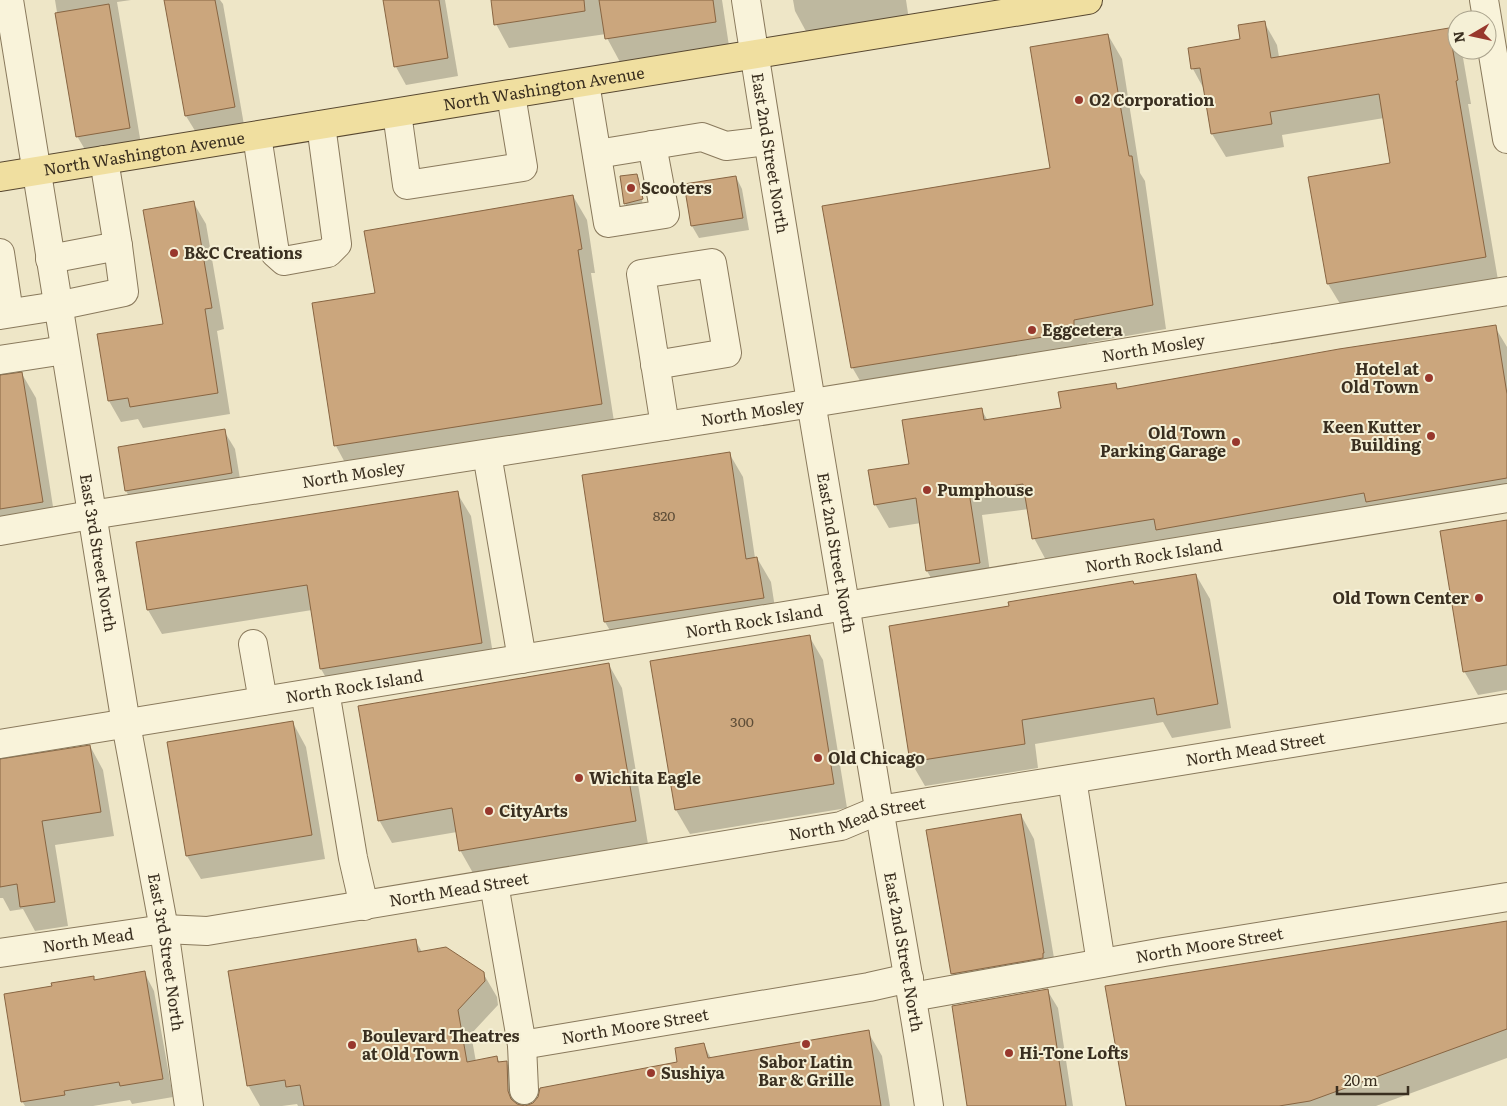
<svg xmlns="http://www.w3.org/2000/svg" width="1507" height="1106" font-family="Literata,serif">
	<rect width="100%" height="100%" fill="#eee6c7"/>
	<!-- shadow -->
	<g fill="#0003">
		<path d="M55,0H131L117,2L142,150L90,158L77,136Z"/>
		<path d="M166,0H220L223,4L244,125L197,134L186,116Z"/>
		<path d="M384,0H445L458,76L406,85L396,67Z"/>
		<path d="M492,0H722L729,46L620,62L607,38L606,34L509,48L496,24Z"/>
		<path d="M793,0H906L909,20L808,35L795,11Z"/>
		<path d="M1264,22L1277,45L1279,57L1449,29L1457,44V50H1461L1462,52L1471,104H1468L1498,280L1342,307L1328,284L1392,164L1384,118L1282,135L1284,147L1226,157L1212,134L1205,91L1193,69L1242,40Z"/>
		<path d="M1108,35L1122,59L1140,173L1145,181L1166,329L1087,343V356L866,391L852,367L1051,169Z"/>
		<path d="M637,175L639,179H637L643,205L628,209L625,203Z"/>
		<path d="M736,177L742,189L749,230L699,238L692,226L686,185Z"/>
		<path d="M573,196L587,220L595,273H591L615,428L349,470L336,446Z"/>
		<path d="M193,202L206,224L224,329L217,331L230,414L143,428L138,419L121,422L109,401L164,325Z"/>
		<path d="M1495,327L1507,347V504L1047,562L1034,538L1029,509L982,515L992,587L941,595L927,571L921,523L889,528L875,504L910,465L981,409L988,421L1062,409L1115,384L1118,390Z"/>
		<path d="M22,374L36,398L56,526L0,535V376Z"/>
		<path d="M224,431L235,449L242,491L137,509L126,491L119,448Z"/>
		<path d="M729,453L743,477L755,558H757L771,582L777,621L619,646L605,622Z"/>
		<path d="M457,493L471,516L495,667L335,693L321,669L312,610L162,634L148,610L138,544Z"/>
		<path d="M1507,521V690L1478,695L1464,671Z"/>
		<path d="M1196,575L1210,599L1231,728L1172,738L1163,722L1035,744L1038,768L925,786L911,762L890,627Z"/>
		<path d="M809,636L823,660L847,808L690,834L676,810Z"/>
		<path d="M609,665L622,688L648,844L473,873L460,850L457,832L392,843L379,820Z"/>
		<path d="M293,723L306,747L325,859L201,879L187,856Z"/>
		<path d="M90,746L103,770L114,836L55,845L68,926L35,931L23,909L10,911L3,898H0V761Z"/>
		<path d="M1021,815L1034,839L1057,976L966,998L952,974Z"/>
		<path d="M1507,922V1058L1376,1106H1128Z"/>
		<path d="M415,940L422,952L483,973L497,997L498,1005L471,1034L476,1062L497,1058L500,1063L506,1062L520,1086L521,1106H298L297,1104L282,1106H260L248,1085Z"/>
		<path d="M144,972L154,991L173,1097L132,1104L130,1100L93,1106H25L22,1101L93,977L95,981Z"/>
		<path d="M1047,990L1058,1008L1073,1106H969Z"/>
		<path d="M868,1032L882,1056L890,1106H527L678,1063L703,1044L711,1058Z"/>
	</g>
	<!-- building -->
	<g fill="#cba67d" stroke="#886542">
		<path d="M164,0H215L235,107L185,116Z"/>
		<path d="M383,0H439L448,58L394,67Z"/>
		<path d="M491,0H584L585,11L494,25Z"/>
		<path d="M599,0H713L716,22L605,39Z"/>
		<path d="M109,4L130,128L76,137L55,13Z"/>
		<path d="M1265,21L1271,58L1449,28L1458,80L1456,81L1486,257L1327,284L1308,177L1390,163L1379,94L1270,112L1272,124L1211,134L1200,68L1191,69L1188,48L1240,39L1238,25Z"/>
		<path d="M1108,34L1129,156H1132L1153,305L1074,320V332L851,368L822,206L1050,168L1030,47Z"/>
		<path d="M637,174L643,199L624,204L620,176Z"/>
		<path d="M736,176L743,218L691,226L684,184Z"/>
		<path d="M573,195L582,249L578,250L602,404L334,446L312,303L375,293L364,231Z"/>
		<path d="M194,201L212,308L205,309L218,393L130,407L128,398L108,401L97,334L163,324L143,210Z"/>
		<path d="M1496,325L1507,394V478L1366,502L1364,493L1156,530L1154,519L1032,539L1023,484L969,492L980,563L926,571L916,498L874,505L868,470L909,464L902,420L982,408L984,420L1061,408L1058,392L1116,383L1117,389L1339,349Z"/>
		<path d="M22,372L43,502L0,509V375Z"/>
		<path d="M225,429L232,473L125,491L118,447Z"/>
		<path d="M730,452L746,559L757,557L764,598L604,622L582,475Z"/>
		<path d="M458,491L482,643L320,669L307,585L147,610L136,542Z"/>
		<path d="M1507,520V665L1463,672L1440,531Z"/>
		<path d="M1196,574L1218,704L1157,715L1154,698L1022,720L1025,744L910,762L889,626L1009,606L1008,602L1133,581L1134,584Z"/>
		<path d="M810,635L834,784L675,810L650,661Z"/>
		<path d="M609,663L636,821L459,851L452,808L378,821L358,706Z"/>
		<path d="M293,721L312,835L186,856L167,742Z"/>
		<path d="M90,745L101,812L42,821L55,902L20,907L17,884L0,887V759Z"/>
		<path d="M1021,814L1044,953H1043V958L951,974L926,830Z"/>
		<path d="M1507,921V1029L1310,1101L1279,1106H1126L1105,986Z"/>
		<path d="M416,939L418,952L446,947L484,972L485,981L458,1010L467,1062L497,1056L498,1062L507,1061L508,1091L511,1099L517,1104L525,1106L533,1103L538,1097L540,1088L677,1062L675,1048L704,1043L708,1058L869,1030L881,1106H304L300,1085L286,1087L285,1080L247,1086L228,971Z"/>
		<path d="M145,971L163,1079L120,1086L119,1082L64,1091L65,1095L21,1102L4,994L52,986L51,983L94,976V980Z"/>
		<path d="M1048,989L1066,1106H967L952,1006Z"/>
	</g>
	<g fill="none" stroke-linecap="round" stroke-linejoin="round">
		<defs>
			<g id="minor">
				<path id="s1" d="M9,0L126,724L164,929L189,1106"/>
				<path id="s2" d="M746,0C786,260 831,519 874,778C892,888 913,996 929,1106"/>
				<path d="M1484,0L1507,139"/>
				<path d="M585,83L608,223L665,214L652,145"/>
				<path d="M397,113L407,185L523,167L511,95"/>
				<path d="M257,136L275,253L284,261L328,253L337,244L321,125"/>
				<path d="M597,154L702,137L726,146L767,141"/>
				<path d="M0,253L9,313"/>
				<path d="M50,259L118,246L104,160"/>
				<path d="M0,315L57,306L124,292L118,246"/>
				<path d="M0,360L65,350"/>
				<path d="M655,365L727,353L712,263L641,274L665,426"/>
				<path d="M487,454L522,659"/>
				<path id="s3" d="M0,531L91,515L781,408L1507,291"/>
				<path d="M253,644L263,701"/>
				<path d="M325,691L353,858L364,906"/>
				<path id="s4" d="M0,744L1507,498"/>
				<path d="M1072,779L1101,963"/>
				<path id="s5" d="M494,884L522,1045L869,987L909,978"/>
				<path id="s6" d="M0,953L164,929L207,931L841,826L879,810L1507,708"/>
				<path id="s7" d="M912,997L1164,952L1507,897"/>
				<path d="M522,1045L524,1090"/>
			</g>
			<g id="major">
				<path id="s8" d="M0,177L1088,0"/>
			</g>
		</defs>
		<!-- minor casing -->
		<use href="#minor" stroke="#89795c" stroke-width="30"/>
		<!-- major casing -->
		<use href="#major" stroke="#574730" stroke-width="30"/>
		<!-- minor -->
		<use href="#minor" stroke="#f9f3da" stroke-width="28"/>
		<!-- major -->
		<use href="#major" stroke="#f0dfa0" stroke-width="28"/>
	</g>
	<!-- markers -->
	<g fill="#98382d" stroke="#f5f0d6" stroke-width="2">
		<circle cx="1079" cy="100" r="5"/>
		<circle cx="631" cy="188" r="5"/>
		<circle cx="174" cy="253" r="5"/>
		<circle cx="1032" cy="330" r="5"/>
		<circle cx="1429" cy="378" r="5"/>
		<circle cx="1431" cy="436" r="5"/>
		<circle cx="1236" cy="442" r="5"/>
		<circle cx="927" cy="490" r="5"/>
		<circle cx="1479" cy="598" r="5"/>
		<circle cx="818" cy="758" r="5"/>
		<circle cx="579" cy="778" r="5"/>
		<circle cx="489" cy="811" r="5"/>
		<circle cx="806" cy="1044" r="5"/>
		<circle cx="352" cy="1045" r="5"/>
		<circle cx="1009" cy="1053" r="5"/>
		<circle cx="651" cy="1073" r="5"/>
	</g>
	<g text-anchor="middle" stroke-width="4" stroke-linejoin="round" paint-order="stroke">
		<!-- number labels -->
		<g font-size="14" fill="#5e4d37">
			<text x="664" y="521">820</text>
			<text x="742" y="727">300</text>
		</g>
		<!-- street labels -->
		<g font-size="16" fill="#3a2f20" stroke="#f5f0d6">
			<text dy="6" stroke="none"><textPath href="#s8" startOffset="551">North Washington Avenue</textPath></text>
			<text dy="6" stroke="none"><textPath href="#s8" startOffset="146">North Washington Avenue</textPath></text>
			<text dy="6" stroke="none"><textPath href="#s2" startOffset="155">East 2nd Street North</textPath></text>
			<text dy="6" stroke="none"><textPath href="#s3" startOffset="1168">North Mosley</textPath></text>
			<text dy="6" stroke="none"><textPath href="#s3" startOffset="762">North Mosley</textPath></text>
			<text dy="6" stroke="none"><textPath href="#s3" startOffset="358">North Mosley</textPath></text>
			<text dy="6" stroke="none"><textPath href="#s1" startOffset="560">East 3rd Street North</textPath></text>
			<text dy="6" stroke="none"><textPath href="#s2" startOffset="560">East 2nd Street North</textPath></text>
			<text dy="6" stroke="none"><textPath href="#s4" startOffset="1169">North Rock Island</textPath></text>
			<text dy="6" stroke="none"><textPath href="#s4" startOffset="764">North Rock Island</textPath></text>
			<text dy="6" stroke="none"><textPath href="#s4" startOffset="359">North Rock Island</textPath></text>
			<text dy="6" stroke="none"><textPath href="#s6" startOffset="1274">North Mead Street</textPath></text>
			<text dy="6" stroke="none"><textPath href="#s6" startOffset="869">North Mead Street</textPath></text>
			<text dy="6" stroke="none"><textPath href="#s6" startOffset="464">North Mead Street</textPath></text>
			<text dy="6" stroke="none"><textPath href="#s6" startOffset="89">North Mead</textPath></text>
			<text dy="6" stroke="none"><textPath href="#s7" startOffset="302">North Moore Street</textPath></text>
			<text dy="6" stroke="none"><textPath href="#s1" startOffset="965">East 3rd Street North</textPath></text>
			<text dy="6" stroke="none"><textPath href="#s2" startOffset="965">East 2nd Street North</textPath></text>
			<text dy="6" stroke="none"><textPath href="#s5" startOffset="278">North Moore Street</textPath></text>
		</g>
		<!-- poi labels -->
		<g font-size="16" font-weight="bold" fill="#3a2f20" stroke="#f5f0d6" text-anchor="start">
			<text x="1089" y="106">O2 Corporation</text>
			<text x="641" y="194">Scooters</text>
			<text x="184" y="259">B&amp;C Creations</text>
			<text x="1042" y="336">Eggcetera</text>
			<text x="1419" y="375" text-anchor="end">Hotel at<tspan x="1419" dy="18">Old Town</tspan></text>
			<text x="1421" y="433" text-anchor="end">Keen Kutter<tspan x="1421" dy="18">Building</tspan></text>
			<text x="1226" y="439" text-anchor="end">Old Town<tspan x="1226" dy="18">Parking Garage</tspan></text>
			<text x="937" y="496">Pumphouse</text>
			<text x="1469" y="604" text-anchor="end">Old Town Center</text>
			<text x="828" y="764">Old Chicago</text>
			<text x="589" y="784">Wichita Eagle</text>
			<text x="499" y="817">CityArts</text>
			<text x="362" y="1042">Boulevard Theatres<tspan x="362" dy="18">at Old Town</tspan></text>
			<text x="1019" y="1059">Hi-Tone Lofts</text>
			<text x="806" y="1068" text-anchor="middle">Sabor Latin<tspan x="806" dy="18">Bar &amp; Grille</tspan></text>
			<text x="661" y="1079">Sushiya</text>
		</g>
	</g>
	<!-- north arrow -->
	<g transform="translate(1472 35) rotate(261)"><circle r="24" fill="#f5f0d6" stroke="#aaa38d"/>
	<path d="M0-4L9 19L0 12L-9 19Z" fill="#98382d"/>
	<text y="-8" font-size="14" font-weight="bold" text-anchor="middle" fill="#3a2f20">N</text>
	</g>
	<!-- scale -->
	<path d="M1337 1086v8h71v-8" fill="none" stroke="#3a2f20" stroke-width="2.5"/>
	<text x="1344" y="1086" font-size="15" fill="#3a2f20" stroke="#f5f0d6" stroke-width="4" paint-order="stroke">20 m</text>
</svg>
